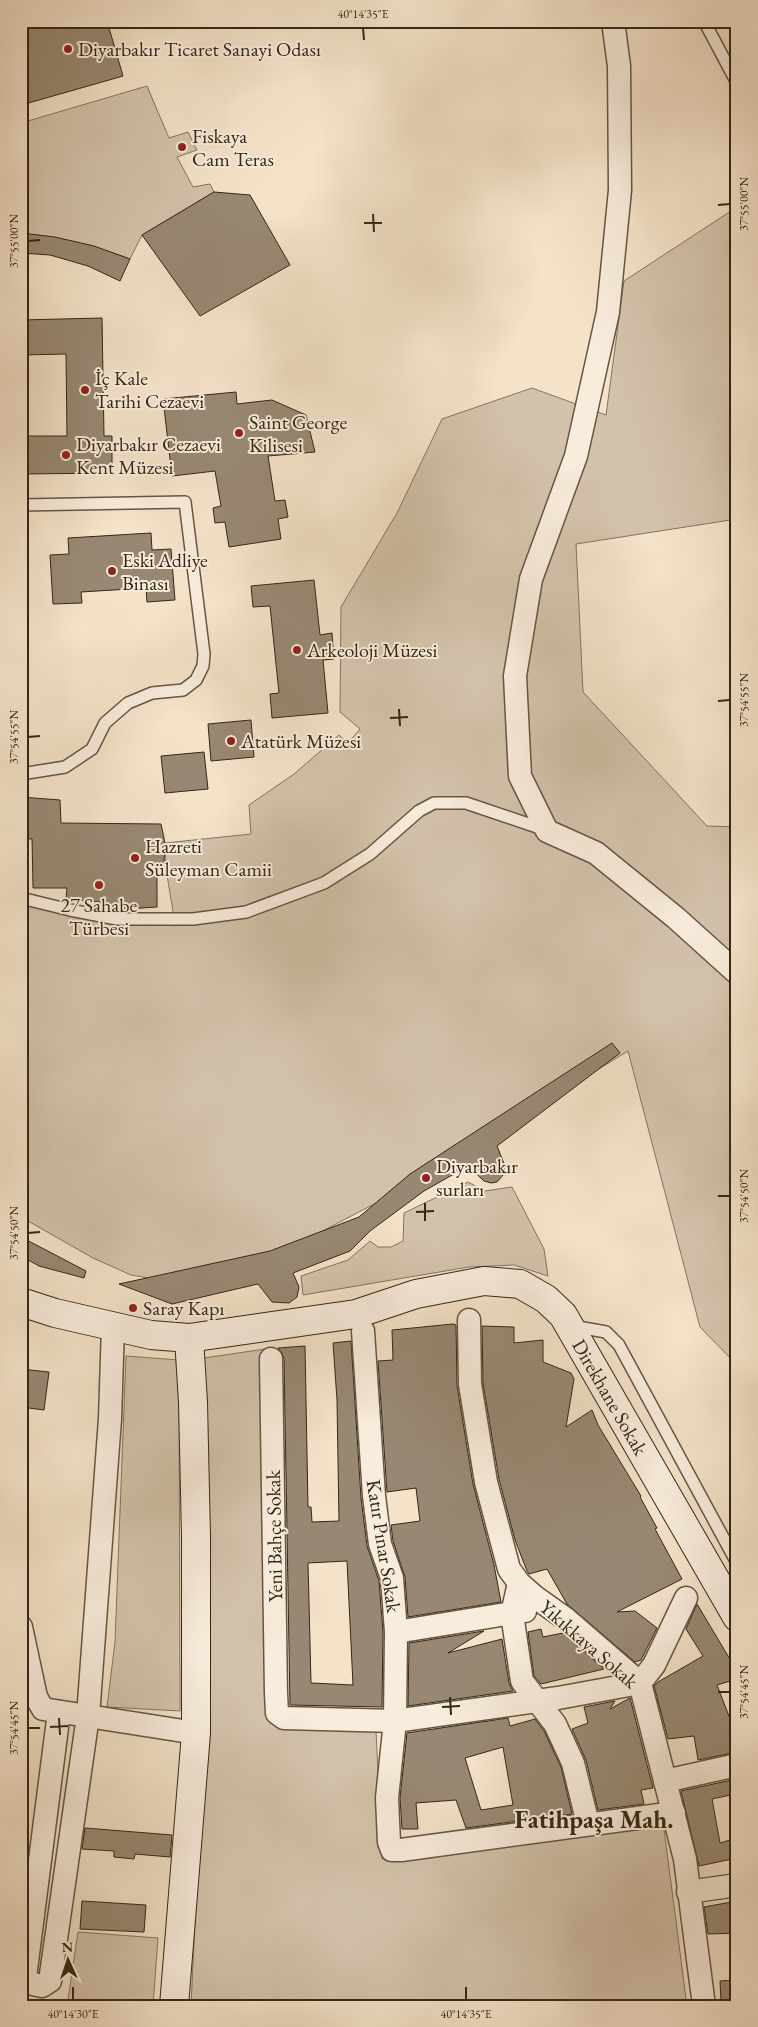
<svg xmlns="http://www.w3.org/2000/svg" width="758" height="2027" font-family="'EB Garamond',serif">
	<rect width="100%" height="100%" fill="#f4e2c9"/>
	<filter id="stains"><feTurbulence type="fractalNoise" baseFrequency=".004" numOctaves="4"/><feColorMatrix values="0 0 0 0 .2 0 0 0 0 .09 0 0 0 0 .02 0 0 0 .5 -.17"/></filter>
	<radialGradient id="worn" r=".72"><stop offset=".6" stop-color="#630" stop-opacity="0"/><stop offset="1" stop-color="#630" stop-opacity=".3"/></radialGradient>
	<!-- green -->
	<g fill="#d3c2ab" stroke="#847460">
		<path d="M147,86L169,138L188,132L197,150L177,157L193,187L210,184L214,192L142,235L130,259C92,245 61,238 21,233V123Z"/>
		<path d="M737,207V519L576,544L583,692L707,826L737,827V1365L700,1327L628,1051L405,1188L290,1248L172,1282L131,1275L93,1258L21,1217V905L175,926C172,898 164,871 165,843L251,834L249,805L294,774L339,735L348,743L360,729L340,712L341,607L397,513L442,419L532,388L606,415L624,281Z"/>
		<path d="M468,1182L485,1191L512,1187L544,1249L548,1276L514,1265L469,1267L303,1295L301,1276L348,1260L370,1241L378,1247H391L403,1241L404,1213Z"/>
		<path d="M265,1349L269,1722L376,1730L382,1859L515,1845L663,1822L687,2006H191L204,1730V1358Z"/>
		<path d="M126,1356L179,1360L180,1711L107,1707L115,1642Z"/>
		<path d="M78,1932L158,1938L153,2006H117L68,2000Z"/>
	</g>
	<!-- building -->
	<g fill="#988873" stroke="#342716" fill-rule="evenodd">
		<path d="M21,21H107L123,76L25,104L21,92Z"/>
		<path d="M214,192L250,195L290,265L200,316L142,235Z"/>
		<path d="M21,233L55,237L94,246L130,259L120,281L88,266L50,255L21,253Z"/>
		<path d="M102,318L104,436H112V473L21,474V436H67L66,354L21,355V320Z"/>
		<path d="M236,392L237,404L272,400L306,415L315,452L268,456L275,501L285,500L288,517L278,519L281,539L229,547L225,522L215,523L213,508L221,506L215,471L172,476L163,399Z"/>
		<path d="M151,533L152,550L171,549L175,600L147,602L146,588L81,592L82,603L53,604L50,555L69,554L68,538Z"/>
		<path d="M314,580L320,635L332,633L334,659L323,660L328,713L272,718L270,694L279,693L270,606L253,607L251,586Z"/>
		<path d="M251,720L254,757L211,761L208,724Z"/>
		<path d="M204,752L208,789L165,793L161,756Z"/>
		<path d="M21,797L60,800L61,823L161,824L165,843L164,863H157V907L111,910L110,903L66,899L67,888H33L32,839L21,838Z"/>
		<path d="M612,1043L620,1053L497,1146L505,1166L503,1175L497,1182L491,1183L484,1181L468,1166L424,1191L370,1231L350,1251L293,1273L299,1287L297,1297L289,1303L272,1302L258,1284L172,1304L119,1284L270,1251L359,1217L410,1174Z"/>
		<path d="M21,1237L86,1271L84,1278L39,1266L21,1256Z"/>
		<path d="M453,1324L456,1325L457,1386L473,1484L494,1565L501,1602L408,1617L405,1577L393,1541L391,1525L420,1521L416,1488L387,1492L378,1361L393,1360L392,1330Z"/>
		<path d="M482,1326L514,1327V1343L543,1340V1362L571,1373L574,1379L566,1427L592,1410L598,1425L641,1496L640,1497L657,1528L655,1529L682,1579L617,1612L635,1611L657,1628L641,1660L635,1662L567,1604L547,1569L529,1574L527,1571L515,1540L499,1479L483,1383Z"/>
		<path d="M351,1341L361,1498L367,1546L379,1581L383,1632L382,1707L290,1705L284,1359L282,1353L278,1348L305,1346L308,1507H311L312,1522L339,1521L337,1400L333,1343ZM347,1561L353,1685L311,1683L308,1563Z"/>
		<path d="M21,1369L49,1372L44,1410L21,1407Z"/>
		<path d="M697,1604L737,1671V1679L717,1685L737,1737V1752L698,1760L694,1736L668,1739L654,1686L658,1682L703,1656L686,1629Z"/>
		<path d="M541,1629L543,1637L563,1633L604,1669L541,1684L534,1676L528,1632Z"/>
		<path d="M484,1631L448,1653L502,1639L509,1683L513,1691L408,1706L409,1643Z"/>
		<path d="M630,1698L653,1788L641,1790L644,1804L598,1810L586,1760L572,1729L588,1723L584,1707L615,1701L610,1709Z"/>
		<path d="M508,1718L510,1726L535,1719L544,1731L561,1767L572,1814L466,1828L456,1800L416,1803L418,1829H402L400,1798L407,1733ZM503,1747L513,1805L481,1810L465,1758Z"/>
		<path d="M732,1780L735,1794L712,1799L720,1843L737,1838V1858L699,1866L681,1791Z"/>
		<path d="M85,1828L172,1835L170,1857L135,1854L134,1859L114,1857V1851L82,1849Z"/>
		<path d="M82,1901L146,1905L144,1932L80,1929Z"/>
		<path d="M737,1901V1933L708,1934L704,1907Z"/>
		<path d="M737,1980V2001L721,2002L720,1981Z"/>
	</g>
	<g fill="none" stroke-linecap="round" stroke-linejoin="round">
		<defs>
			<g id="lane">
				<path d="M704,21L737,83"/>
				<path d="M21,505L185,502L204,654L203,666L196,680L183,690L152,693L128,703L105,723L92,749L65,767L21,774"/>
				<path d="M21,898L70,910L117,919H193L246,912L324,883L370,854L419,811L434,803H466L546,830"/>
				<path d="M572,1326L606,1332L619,1345L737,1563"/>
			</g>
			<g id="street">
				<path d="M613,21L619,66L620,190L608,312L576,456L531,579L515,676L520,776L547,831L596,853L676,918L737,973"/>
				<path d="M469,1320L470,1384L486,1482L509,1569L519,1583L535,1597L566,1619L640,1683L685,1859L704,2006"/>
				<path d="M363,1331L374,1496L380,1544L392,1578L396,1632L395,1721L387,1798L389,1842L392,1850H401L674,1813"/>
				<path d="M271,1359L276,1693L277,1713L284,1718L395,1721L558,1698L640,1683L654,1665L686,1598"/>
				<path d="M519,1583L512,1614L522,1681L555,1724L573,1763L588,1824"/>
				<path d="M21,1627L36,1697L43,1709L196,1733"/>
				<path d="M396,1632L525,1611"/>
				<path d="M59,1712L25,1977L33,1984L42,1986L50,1981L88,1716L110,1419L113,1326"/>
				<path d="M665,1781L737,1765"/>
				<path d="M688,1892L737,1885"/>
			</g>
			<g id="secondary">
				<path d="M21,1302L55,1313L151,1335L189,1338L356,1314L416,1294L484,1281L520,1284L546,1299L563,1315L737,1617"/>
				<path d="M174,2006L196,1733V1537L193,1402L189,1338"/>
			</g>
		</defs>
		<!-- lane casing -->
		<use href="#lane" stroke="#645643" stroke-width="14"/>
		<!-- street casing -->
		<use href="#street" stroke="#645643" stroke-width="25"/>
		<!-- secondary casing -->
		<use href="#secondary" stroke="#342716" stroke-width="30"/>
		<!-- lane -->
		<use href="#lane" stroke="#f8ecdc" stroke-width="11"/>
		<!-- street -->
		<use href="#street" stroke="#f8ecdc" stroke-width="22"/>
		<!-- secondary -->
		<use href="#secondary" stroke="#f8ecdc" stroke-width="28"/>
	</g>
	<!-- ticks -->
	<path fill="none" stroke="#342716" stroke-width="2" d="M363,28L364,40M718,205L730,204M373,214L374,232M364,223H382M28,241L40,240M718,701L730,700M399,709L400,726M390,718L408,717M28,737L40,736M718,1196H730M425,1203V1221M416,1212L434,1211M28,1233L40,1232M718,1692H730M450,1697L451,1715M442,1707L460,1706M59,1718L60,1735M50,1727L68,1726M28,1728H40M73,1987V2000M466,1987V2000"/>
	<!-- markers -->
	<g fill="#8f2418" stroke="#f8ecdc" stroke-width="2">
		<circle cx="68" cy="49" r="5"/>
		<circle cx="182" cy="147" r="5"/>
		<circle cx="85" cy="390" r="5"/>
		<circle cx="239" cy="433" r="5"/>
		<circle cx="66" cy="455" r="5"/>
		<circle cx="112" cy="571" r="5"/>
		<circle cx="297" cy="650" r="5"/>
		<circle cx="231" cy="741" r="5"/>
		<circle cx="135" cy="858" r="5"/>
		<circle cx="99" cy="885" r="5"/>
		<circle cx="426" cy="1178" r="5"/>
		<circle cx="133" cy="1308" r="5"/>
	</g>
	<g text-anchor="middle" stroke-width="4" stroke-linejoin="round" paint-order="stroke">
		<!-- poi labels -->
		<g font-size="20" fill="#342716" stroke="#f8ecdc" text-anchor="start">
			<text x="78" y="56">Diyarbakır Ticaret Sanayi Odası</text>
			<text x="192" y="143">Fiskaya<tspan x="192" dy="23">Cam Teras</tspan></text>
			<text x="95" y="385">İç Kale<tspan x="95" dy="23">Tarihi Cezaevi</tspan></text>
			<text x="249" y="429">Saint George<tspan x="249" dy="23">Kilisesi</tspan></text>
			<text x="76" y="451">Diyarbakır Cezaevi<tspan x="76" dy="23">Kent Müzesi</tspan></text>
			<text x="122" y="567">Eski Adliye<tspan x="122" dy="23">Binası</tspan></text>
			<text x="307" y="657">Arkeoloji Müzesi</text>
			<text x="241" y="748">Atatürk Müzesi</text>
			<text x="145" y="853">Hazreti<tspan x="145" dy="23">Süleyman Camii</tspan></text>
			<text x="99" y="912" text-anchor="middle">27 Sahabe<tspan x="99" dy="23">Türbesi</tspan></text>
			<text x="436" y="1173">Diyarbakır<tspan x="436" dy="23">surları</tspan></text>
			<text x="143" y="1315">Saray Kapı</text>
		</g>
		<!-- street labels -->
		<g font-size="20" fill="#342716" stroke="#f8ecdc">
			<text transform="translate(610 1397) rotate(60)" y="7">Direkhane Sokak</text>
			<text transform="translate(274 1536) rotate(-91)" y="7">Yeni Bahçe Sokak</text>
			<text transform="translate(384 1546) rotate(81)" y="7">Katır Pınar Sokak</text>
			<text transform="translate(589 1644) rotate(41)" y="7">Yıkıkkaya Sokak</text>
		</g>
		<!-- district labels -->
		<g font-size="25" font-weight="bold" fill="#342716" stroke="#f8ecdc">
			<text x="594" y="1828">Fatihpaşa Mah.</text>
		</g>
	</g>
	<!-- margin -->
	<rect width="758" height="2027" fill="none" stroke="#f4e2c9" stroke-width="55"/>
	<!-- north arrow -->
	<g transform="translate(68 1960) rotate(357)" stroke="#f8ecdc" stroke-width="4" paint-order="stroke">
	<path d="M0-4L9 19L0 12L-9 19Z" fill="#342716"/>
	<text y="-8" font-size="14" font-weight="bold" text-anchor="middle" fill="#342716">N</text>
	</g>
	<rect x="28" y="28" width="702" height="1972" fill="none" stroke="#342716" stroke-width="2"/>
	<g font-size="12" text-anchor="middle" fill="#342716">
		<text x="363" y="18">40°14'35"E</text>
		<text transform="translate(744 204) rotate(-90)" y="4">37°55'00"N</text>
		<text transform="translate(14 241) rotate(-90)" y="4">37°55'00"N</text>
		<text transform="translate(744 700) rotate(-90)" y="4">37°54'55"N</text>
		<text transform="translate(14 737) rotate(-90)" y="4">37°54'55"N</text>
		<text transform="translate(744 1196) rotate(-90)" y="4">37°54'50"N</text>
		<text transform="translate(14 1233) rotate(-90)" y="4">37°54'50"N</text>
		<text transform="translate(744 1692) rotate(-90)" y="4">37°54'45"N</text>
		<text transform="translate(14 1728) rotate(-90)" y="4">37°54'45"N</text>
		<text x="73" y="2018">40°14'30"E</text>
		<text x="466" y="2018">40°14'35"E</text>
	</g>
	<rect width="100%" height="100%" filter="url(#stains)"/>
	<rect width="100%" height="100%" fill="url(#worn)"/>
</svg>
